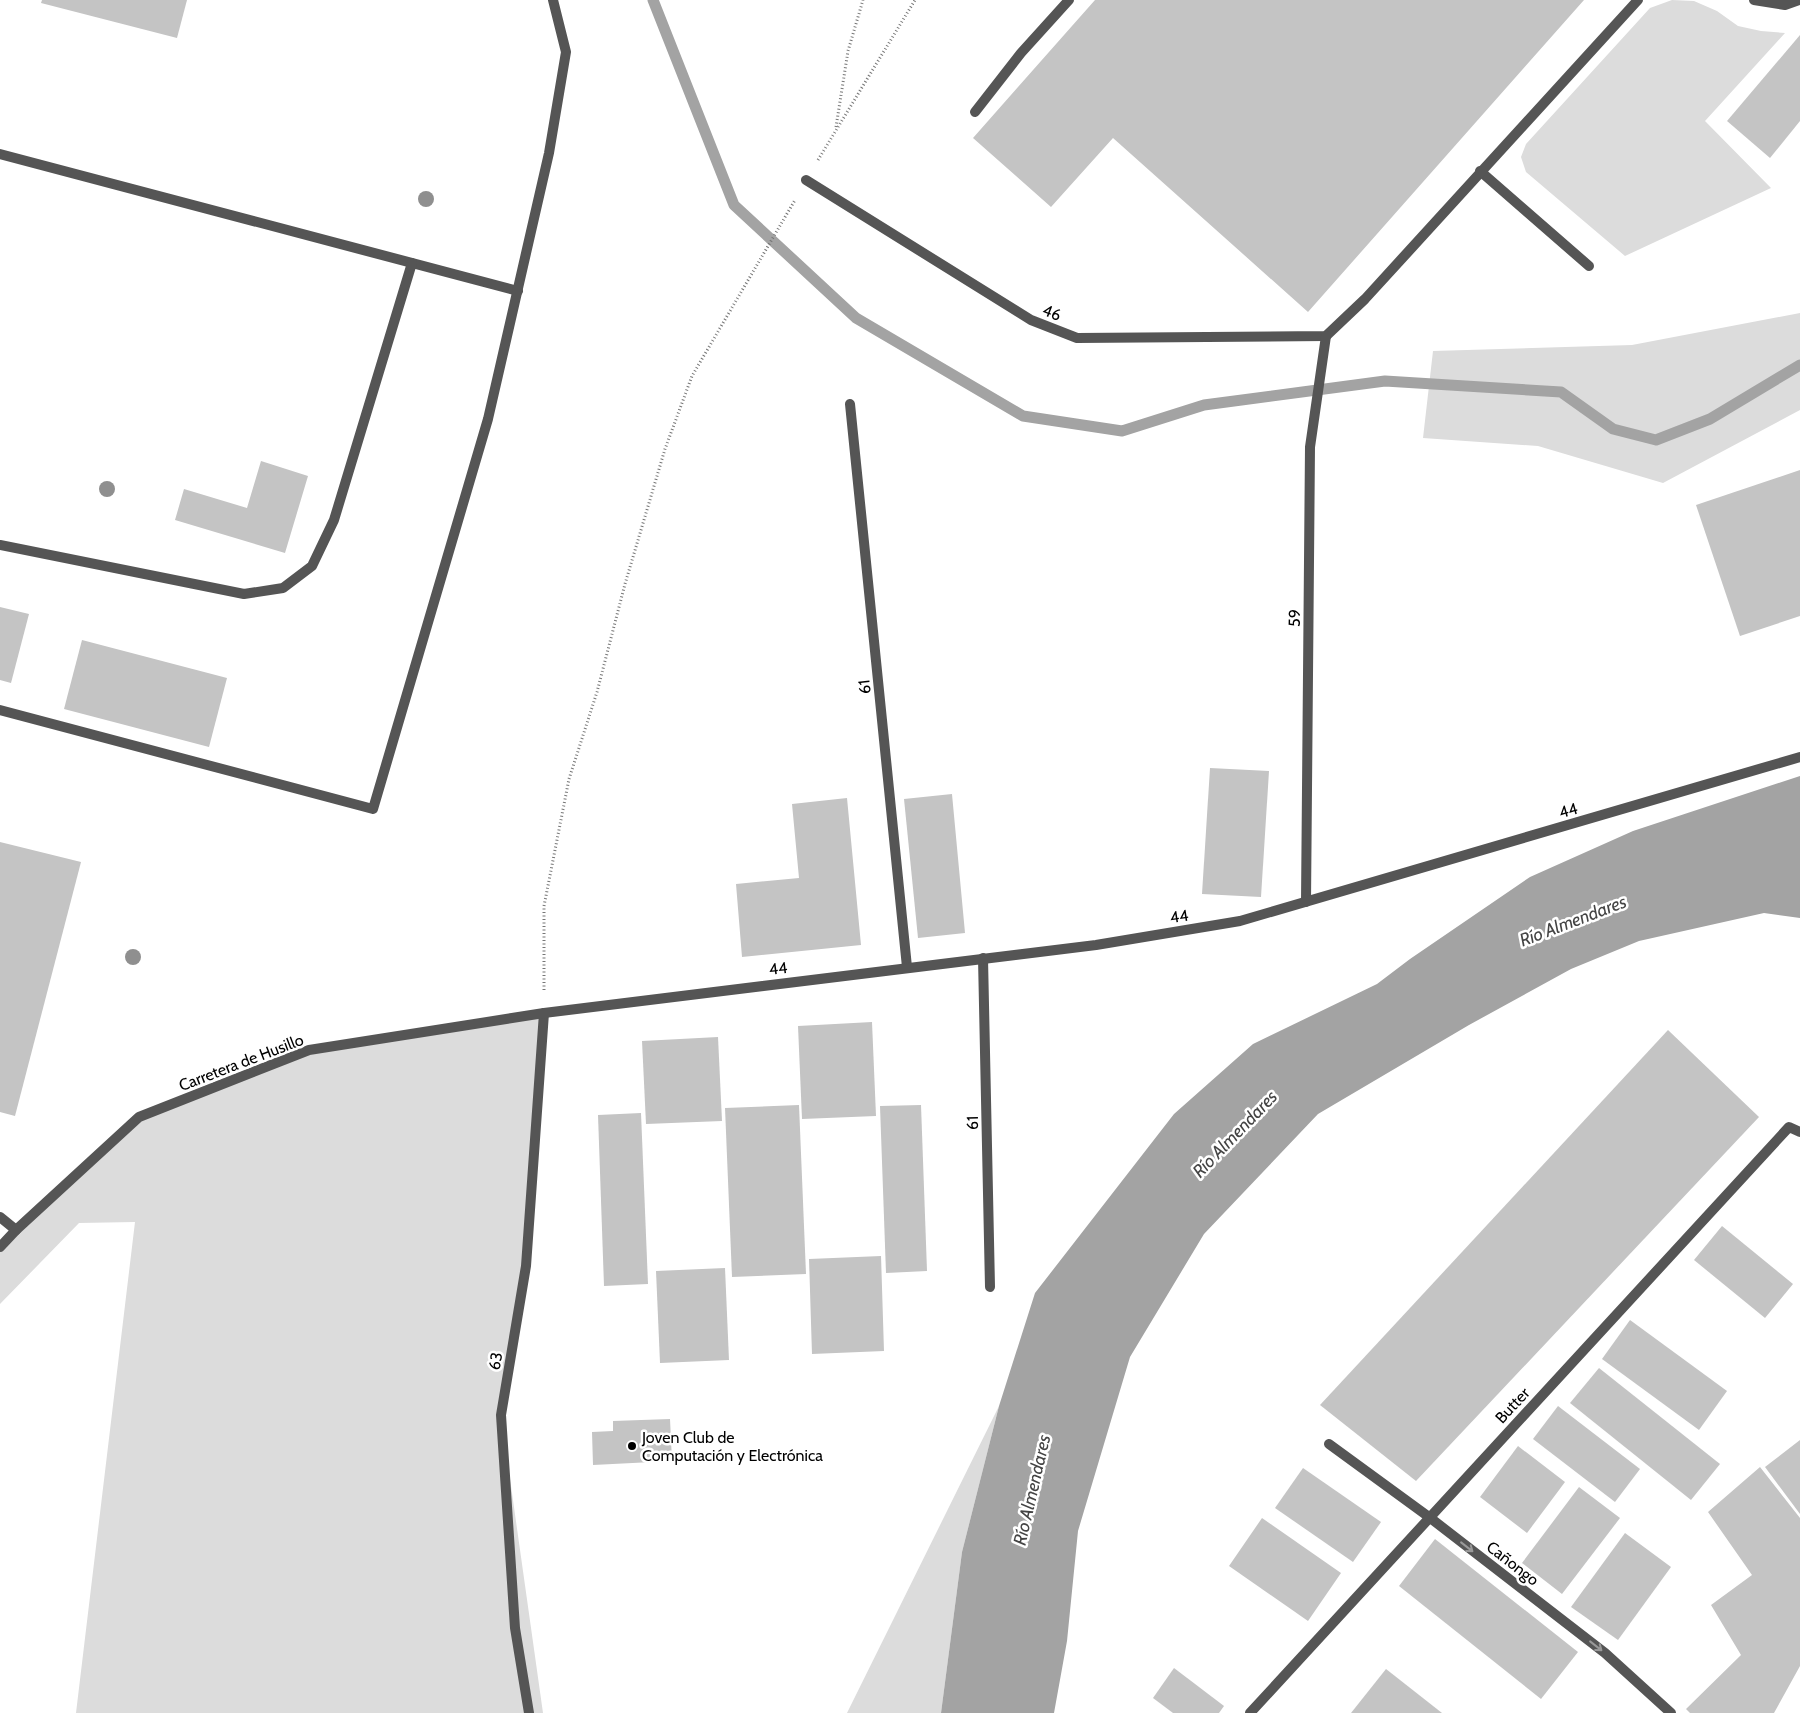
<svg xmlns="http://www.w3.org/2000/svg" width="1800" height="1713" font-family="Cabin,sans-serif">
	<rect width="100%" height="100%" fill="#fff"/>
	<!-- green -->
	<g fill="#dcdcdc">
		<path d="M1672,0L1694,1L1717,11L1738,26L1761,31L1785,33L1705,121L1771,188L1625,256L1526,172L1521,157L1526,144L1650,8Z"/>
		<path d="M1800,313V410L1663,483L1538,446L1423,438L1433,351L1632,345Z"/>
		<path d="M544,1013L526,1266L501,1415L543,1713H76L135,1222L79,1223L0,1304V1247L139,1117L309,1050Z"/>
		<path d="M999,1406L962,1552L941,1713H847Z"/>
	</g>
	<!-- water -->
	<path fill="#a3a3a3" d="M1800,776V918L1764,913L1639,941L1571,969L1469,1025L1318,1114L1204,1234L1130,1357L1078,1531L1067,1641L1054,1713H941L962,1552L999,1406L1035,1293L1174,1114L1253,1044L1377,984L1410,959L1530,877L1633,831Z"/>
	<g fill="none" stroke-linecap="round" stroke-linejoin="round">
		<!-- stream -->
		<path stroke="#a3a3a3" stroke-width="11" d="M653,0L734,205L856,318L1023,416L1122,431L1204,405L1385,381L1561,392L1613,429L1656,440L1710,419L1800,365"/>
	</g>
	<!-- building -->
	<g fill="#c4c4c4">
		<path d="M42,0H187L177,38L41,3Z"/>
		<path d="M1095,0H1584L1308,312L1113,138L1051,207L973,138Z"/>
		<path d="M1800,35V121L1770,158L1727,121Z"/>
		<path d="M261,461L308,476L285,553L175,520L184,489L247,508Z"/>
		<path d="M1800,470V616L1740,636L1696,505Z"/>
		<path d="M0,607L29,614L11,683L0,680Z"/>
		<path d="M82,640L227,678L209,747L64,709Z"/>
		<path d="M1210,768L1269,771L1261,897L1202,894Z"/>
		<path d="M952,794L965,933L918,938L904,799Z"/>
		<path d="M847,798L861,945L742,957L736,884L799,878L792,804Z"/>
		<path d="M0,842L81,862L15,1116L0,1112Z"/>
		<path d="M872,1022L876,1116L802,1119L798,1026Z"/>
		<path d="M1668,1030L1759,1117L1416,1481L1320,1405Z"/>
		<path d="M718,1037L722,1121L646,1124L642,1041Z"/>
		<path d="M799,1105L806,1274L732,1277L725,1108Z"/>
		<path d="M921,1105L927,1271L886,1273L880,1106Z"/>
		<path d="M641,1113L648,1284L604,1286L598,1115Z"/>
		<path d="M1722,1226L1793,1284L1765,1318L1694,1260Z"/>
		<path d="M881,1256L884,1351L812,1354L809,1259Z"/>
		<path d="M725,1268L729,1360L660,1363L656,1271Z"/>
		<path d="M1630,1320L1727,1391L1699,1430L1602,1359Z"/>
		<path d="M1599,1368L1720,1464L1691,1500L1570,1403Z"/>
		<path d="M1558,1406L1640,1469L1615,1502L1533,1439Z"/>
		<path d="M670,1419L672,1461L593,1465L592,1432L613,1431V1421Z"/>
		<path d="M1800,1440V1514L1765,1467Z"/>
		<path d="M1518,1446L1565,1482L1527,1533L1480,1497Z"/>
		<path d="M1760,1467L1800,1518V1666L1774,1713H1690L1686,1709L1741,1655L1711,1605L1752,1575L1708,1512Z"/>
		<path d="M1303,1468L1381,1522L1353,1562L1275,1508Z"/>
		<path d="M1579,1487L1620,1518L1562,1594L1522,1563Z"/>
		<path d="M1262,1518L1341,1573L1308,1621L1229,1566Z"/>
		<path d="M1625,1533L1671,1567L1618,1640L1571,1607Z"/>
		<path d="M1435,1539L1578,1652L1541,1699L1399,1586Z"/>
		<path d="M1174,1668L1224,1706L1219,1713H1173L1153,1698Z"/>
		<path d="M1386,1669L1442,1713H1351Z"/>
	</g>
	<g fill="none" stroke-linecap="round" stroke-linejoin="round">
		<!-- path -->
		<g stroke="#777" stroke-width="3" stroke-dasharray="1 2.5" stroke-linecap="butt">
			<path d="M836,127L848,51L863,0"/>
			<path d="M818,160L915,0"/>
			<path d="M544,990V906L569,779L597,692L625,584L665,449L692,376L795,200"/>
		</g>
		<!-- service -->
		<g stroke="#555" stroke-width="10">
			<path d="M1754,0L1785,5L1799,0"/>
			<path d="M975,112L1021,53L1069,0"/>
			<path d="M0,154L518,291"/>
			<path d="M1480,171L1589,266"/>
			<path d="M806,180L1031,320L1077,338L1326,336L1365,299L1638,0"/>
			<path d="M0,545L244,594L283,588L312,566L334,520L412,263"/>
			<path d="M0,710L373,809L488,419L549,153L566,52L553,0"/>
			<path d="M0,1217L16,1230"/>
		</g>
		<!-- minor -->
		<g stroke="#555" stroke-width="10">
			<path d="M850,404L907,967"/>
			<path d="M1306,902L1310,447L1326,336"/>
			<path d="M983,958L990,1287"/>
			<path d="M1329,1444L1429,1517L1605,1653L1671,1713"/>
			<path d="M529,1713L515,1628L501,1415L526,1266L544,1013"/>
			<path d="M1250,1713L1789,1127L1800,1132"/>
		</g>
		<!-- tertiary -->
		<path stroke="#555" stroke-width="10" d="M0,1247L16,1230L139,1117L309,1050L544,1013L1096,945L1240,921L1800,757"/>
	</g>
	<!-- trees -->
	<g fill="#8f8f8f">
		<circle cx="426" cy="199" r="8"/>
		<circle cx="107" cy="489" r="8"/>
		<circle cx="133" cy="957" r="8"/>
	</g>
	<!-- one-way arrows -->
	<defs><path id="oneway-shaft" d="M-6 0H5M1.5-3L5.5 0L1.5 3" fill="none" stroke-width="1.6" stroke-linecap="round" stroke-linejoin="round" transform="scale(1.25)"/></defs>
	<g stroke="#999">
		<use href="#oneway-shaft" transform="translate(1467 1547) rotate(38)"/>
		<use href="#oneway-shaft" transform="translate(1596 1646) rotate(38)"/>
	</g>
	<!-- markers -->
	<circle fill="#000" stroke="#fff" stroke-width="2" cx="632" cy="1446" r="5"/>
	<g text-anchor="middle" stroke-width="5" stroke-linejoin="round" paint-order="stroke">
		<!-- street labels -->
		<g font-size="16" fill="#000" stroke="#fff">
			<text transform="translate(1052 312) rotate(21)" y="6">46</text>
			<text transform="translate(1294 618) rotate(-89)" y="6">59</text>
			<text transform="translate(864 687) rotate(-96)" y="6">61</text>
			<text transform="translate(1568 810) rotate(-16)" y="6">44</text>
			<text transform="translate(1179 916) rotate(-9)" y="6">44</text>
			<text transform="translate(778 968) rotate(-7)" y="6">44</text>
			<text transform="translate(241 1062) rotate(-21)" y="6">Carretera de Husillo</text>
			<text transform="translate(972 1123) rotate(-91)" y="6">61</text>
			<text transform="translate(495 1361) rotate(-81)" y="6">63</text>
			<text transform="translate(1512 1405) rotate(-47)" y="6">Butter</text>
			<text transform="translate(1513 1563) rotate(38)" y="6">Cañongo</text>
		</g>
		<!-- poi labels -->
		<g font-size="16" fill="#000" stroke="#fff" text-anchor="start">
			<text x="642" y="1443">Joven Club de<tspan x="642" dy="18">Computación y Electrónica</tspan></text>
		</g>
		<!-- water labels -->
		<g font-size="18" font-style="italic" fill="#444" stroke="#fff">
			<text transform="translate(1573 921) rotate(-21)" y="6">Río Almendares</text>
			<text transform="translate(1235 1134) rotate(-46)" y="6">Río Almendares</text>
			<text transform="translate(1032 1490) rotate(-77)" y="6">Río Almendares</text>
		</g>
	</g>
</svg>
